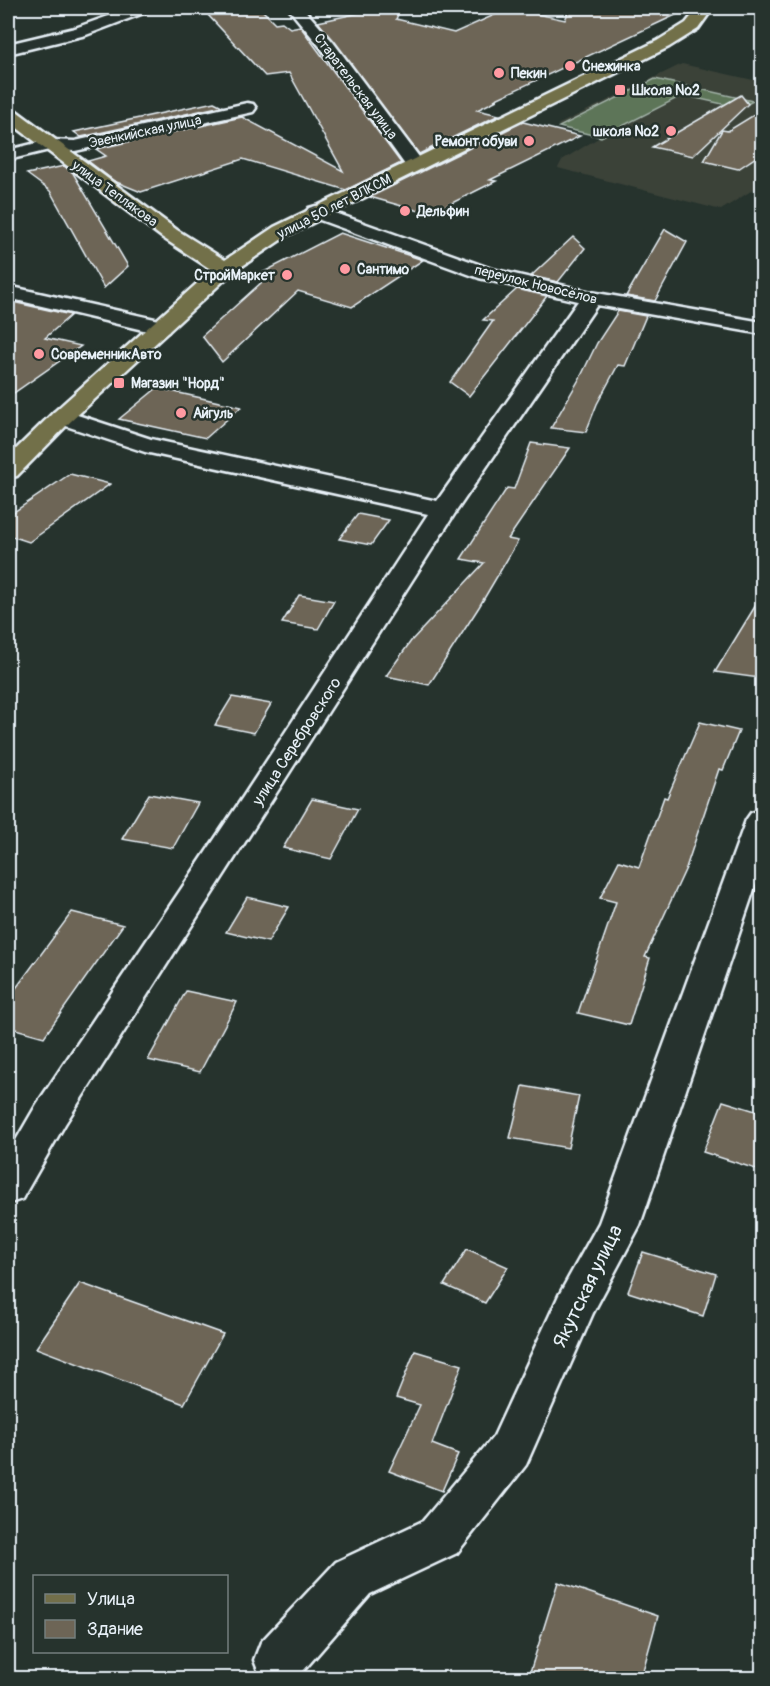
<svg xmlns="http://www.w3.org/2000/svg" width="770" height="1686" font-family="Pangolin,sans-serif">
	<rect width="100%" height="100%" fill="#26332d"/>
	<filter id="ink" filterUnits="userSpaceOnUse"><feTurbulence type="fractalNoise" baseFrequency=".0167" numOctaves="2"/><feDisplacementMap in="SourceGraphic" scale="12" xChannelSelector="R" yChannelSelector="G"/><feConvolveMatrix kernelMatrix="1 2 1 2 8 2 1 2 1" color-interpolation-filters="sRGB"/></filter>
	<g filter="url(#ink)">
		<!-- built -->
		<path fill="#3b4239" d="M682,64L762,82V184L721,210L558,168L562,160L600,137L557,125Z"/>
		<!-- green -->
		<path fill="#5d7458" stroke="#a2b2a8" stroke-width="1.5" d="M655,79L753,101L740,108L683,95L601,137L559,127Z"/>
		<!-- building -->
		<g fill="#6d6556" stroke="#e8f1f8" stroke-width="1.5">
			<path d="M382,8H401L396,19L454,33L510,8L565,20L570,8L682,12L494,100H497L477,110L499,115L419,154L318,22Z"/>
			<path d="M261,9L275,23L282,22L290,28L300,26L401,163L346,190L243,159L141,192L114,181L88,161L106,156L96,149L242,117L343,171L289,73L265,76L208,15Z"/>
			<path d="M741,95L748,104L693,156L652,147Z"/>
			<path d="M214,102L222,106L81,137L74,132Z"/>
			<path d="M762,110V153L738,169L704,161L722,130L728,131Z"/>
			<path d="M523,122L580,136L490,180L496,181L430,214L370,197Z"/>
			<path d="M64,166L73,173L128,266L104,288L50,191L27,174Z"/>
			<path d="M665,229L687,242L655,301L626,296Z"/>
			<path d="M340,233L423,260L352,307L298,291L222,362L202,336L263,281L252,278Z"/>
			<path d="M573,237L585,248L558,282L531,276Z"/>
			<path d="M517,289L547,296L469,396L450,382L493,321L483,320Z"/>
			<path d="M8,301L71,315L45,338L81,346L8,397Z"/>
			<path d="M618,311L646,316L625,366L618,365L597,404L586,432L551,428L581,376L597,343Z"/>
			<path d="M157,388L241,407L206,438L119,419Z"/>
			<path d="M531,443L570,448L508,539L518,541L479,607L429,685L386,676L411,641L484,563L461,559L507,488L514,489Z"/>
			<path d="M70,474L110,484L29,542L8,535V516Z"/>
			<path d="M358,514L389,520L371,545L339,539Z"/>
			<path d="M299,595L334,601L318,629L282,623Z"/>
			<path d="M762,595V661L759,678L715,672Z"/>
			<path d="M232,697L271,704L254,733L215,725Z"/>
			<path d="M700,722L739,731L723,770L719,769L686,868L645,957L650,958L629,1025L578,1013L616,902L600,898L619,861L639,867L664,797L667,798Z"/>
			<path d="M149,794L198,803L173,848L122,839Z"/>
			<path d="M312,799L358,809L331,859L283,848Z"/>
			<path d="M247,897L289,907L268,942L226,932Z"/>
			<path d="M72,912L123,925L44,1037L8,1027V999Z"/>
			<path d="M186,991L237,1002L200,1072L148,1060Z"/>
			<path d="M523,1086L579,1096L568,1148L510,1138Z"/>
			<path d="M723,1101L762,1113V1171L703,1152Z"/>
			<path d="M467,1249L508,1267L485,1303L444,1285Z"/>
			<path d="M643,1252L716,1274L703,1316L628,1292Z"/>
			<path d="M80,1283L223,1334L184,1404L36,1348Z"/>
			<path d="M415,1351L462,1365L432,1444L458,1454L442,1491L389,1471L420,1405L396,1398Z"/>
			<path d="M558,1582L658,1616L641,1678H550L530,1672Z"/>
		</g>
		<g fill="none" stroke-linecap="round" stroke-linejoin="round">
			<defs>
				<g id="minor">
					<path d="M131,8H152L149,11L86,35L8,54V44L75,28Z"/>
					<path d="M288,8H303L333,42L422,161L424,165L422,169H408L321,48Z"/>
					<path d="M247,103L253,104L256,108L253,112L75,151L49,150L8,160V150L49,140L75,141Z"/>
					<path d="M316,206L492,269L591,292L762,322V334L597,305L457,510L65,1124L22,1199L8,1204V1154L37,1104L243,797L428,514L145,452L54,422L50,417L54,412L62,410L151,439L437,501L578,301L479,278L309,216L306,212L309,208Z"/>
					<path d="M8,286L168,322L171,327L168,332L160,334L8,298Z"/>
					<path d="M762,810V866L640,1225L593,1313L526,1465L457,1553L370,1594L297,1678H261L254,1660L261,1642L336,1562L423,1521L494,1436L559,1295L599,1223L746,820L751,813Z"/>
				</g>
				<path id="major" d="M698,8H713L698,29L669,47L288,235L232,273L70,422L17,476L8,478V457L54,412L212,270L163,238L8,121V108L14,109L177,230L225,260L274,227L657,41L686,23Z"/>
			</defs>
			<!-- minor casing -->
			<use href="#minor" stroke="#e8f1f8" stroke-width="5"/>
			<!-- major casing -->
			<use href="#major" stroke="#e8f1f8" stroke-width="5"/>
			<!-- minor -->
			<use href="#minor" fill="#26332d" fill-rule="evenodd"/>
			<!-- major -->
			<use href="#major" fill="#726f4a" fill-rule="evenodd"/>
		</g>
	</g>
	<!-- markers -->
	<g fill="#ff9aa2" stroke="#26332d" stroke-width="2">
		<circle cx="570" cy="66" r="6"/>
		<circle cx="499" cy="73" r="6"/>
		<rect x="614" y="84" width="12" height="12" rx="3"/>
		<circle cx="671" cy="131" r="6"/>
		<circle cx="529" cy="141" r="6"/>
		<circle cx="405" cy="211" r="6"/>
		<circle cx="345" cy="269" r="6"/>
		<circle cx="287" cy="275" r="6"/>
		<circle cx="39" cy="354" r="6"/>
		<rect x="113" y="377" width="12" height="12" rx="3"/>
		<circle cx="181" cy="413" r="6"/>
	</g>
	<g text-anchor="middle" stroke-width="5" stroke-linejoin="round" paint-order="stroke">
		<!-- far-poi labels -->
		<g font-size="14" font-weight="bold" fill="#e8f1f8" stroke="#26332d" text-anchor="start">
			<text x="582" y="71">Снежинка</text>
			<text x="511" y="78">Пекин</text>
			<text x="632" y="95">Школа №2</text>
			<text x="659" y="136" text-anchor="end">школа №2</text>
			<text x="517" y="146" text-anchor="end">Ремонт обуви</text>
			<text x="417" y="216">Дельфин</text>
			<text x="357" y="274">Сантимо</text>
			<text x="275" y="280" text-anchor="end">СтройМаркет</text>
			<text x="51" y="359">СовременникАвто</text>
			<text x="131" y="388">Магазин "Норд"</text>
			<text x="193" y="418">Айгуль</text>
		</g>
		<!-- far-street labels -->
		<g font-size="14" fill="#e8f1f8" stroke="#26332d">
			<text transform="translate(356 86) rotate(53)" y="5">Старательская улица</text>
			<text transform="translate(145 131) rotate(-12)" y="5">Эвенкийская улица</text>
			<text transform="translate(115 193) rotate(36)" y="5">улица Теплякова</text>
			<text transform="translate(334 206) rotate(-27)" y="5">улица 50 лет ВЛКСМ</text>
			<text transform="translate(536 284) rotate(14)" y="5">переулок Новосёлов</text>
		</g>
		<!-- street labels -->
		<g font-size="16" fill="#e8f1f8" stroke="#26332d">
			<text transform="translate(296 741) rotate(-57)" y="6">улица Серебровского</text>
		</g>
		<!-- near-street labels -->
		<g font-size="20" fill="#e8f1f8" stroke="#26332d">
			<text transform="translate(587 1286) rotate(-64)" y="7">Якутская улица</text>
		</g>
	</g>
	<!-- margin -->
	<rect width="770" height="1686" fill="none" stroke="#26332d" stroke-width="30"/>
	<rect x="15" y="15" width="740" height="1656" fill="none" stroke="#e8f1f8" stroke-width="2" filter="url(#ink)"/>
	<!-- legend -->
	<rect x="33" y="1575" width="195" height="78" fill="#26332d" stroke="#747f7e" stroke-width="1.5"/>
	<rect x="45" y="1594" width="30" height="9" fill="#726f4a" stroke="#747f7e" stroke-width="1.5"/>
	<text x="87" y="1605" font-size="18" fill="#e8f1f8">Улица</text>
	<rect x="45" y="1620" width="30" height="18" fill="#6d6556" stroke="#747f7e" stroke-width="1.5"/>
	<text x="87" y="1635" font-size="18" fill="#e8f1f8">Здание</text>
</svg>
